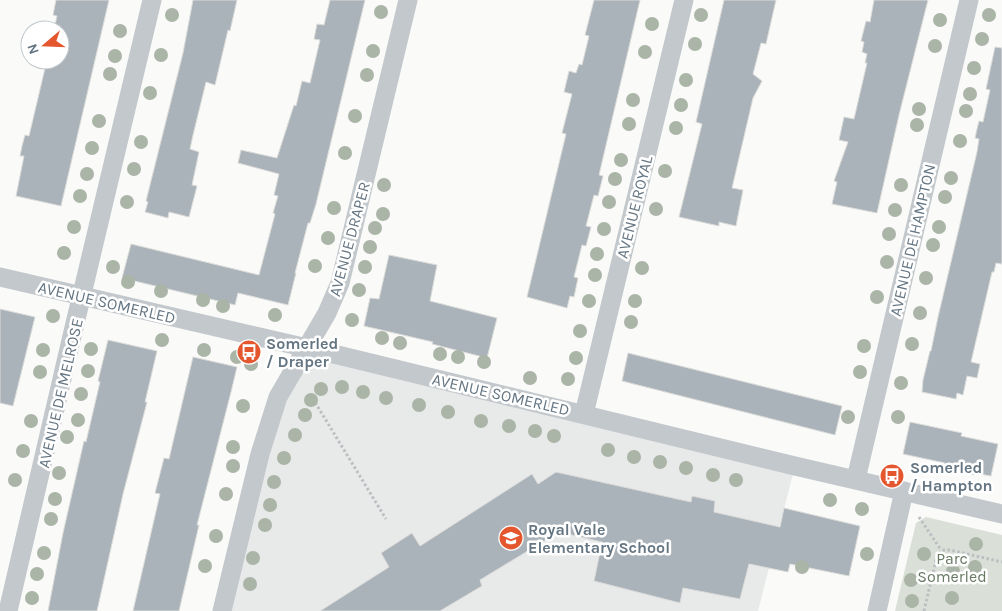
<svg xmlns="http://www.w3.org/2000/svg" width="1002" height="611" font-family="Karla,sans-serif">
	<rect width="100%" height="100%" fill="#fafaf8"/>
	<!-- built -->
	<path fill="#e8e9e9" d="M307,349L795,466L758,611H227L280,403Z"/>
	<!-- green -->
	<path fill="#dadfd7" d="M926,517L1002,535V611H895L916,523Z"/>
	<!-- building -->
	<g fill="#aab3b9" stroke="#dcdcda">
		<path d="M56,0H109L61,206L16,196L24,156H20L22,146L25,135L29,136L47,60H60V26L55,25L57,16L53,15Z"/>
		<path d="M193,0H237L230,31L228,30L215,85L206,82L193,135L190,149L199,152L192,185L197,186L189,217L169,212L168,218L145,212L148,202L146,201L183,53Z"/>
		<path d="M330,0H365L316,204L310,223H308L295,273H296L288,305L238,293L235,305L122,278L131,244L259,275L275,214L273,213L278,196L274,195L279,174L238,163L241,150L277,158L294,105L296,106L302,81L310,83L320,40L314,39L317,24L324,25Z"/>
		<path d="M594,0H640L599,175L603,176L598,196L594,195L586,226L591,227L586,246L582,245L574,277L578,278L574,297L570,296L567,308L527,297L566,134L562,133L572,94L564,92L569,71L576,73L579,64L582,65L589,36L585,35Z"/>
		<path d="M724,0H776L766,44L761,43L753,74L762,81L753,98L732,188L743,190L736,226L719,222V226L679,217L702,124L696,122Z"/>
		<path d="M874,0H928L899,115L877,213L832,204L837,182L834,181L848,142L839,140L844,117L854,119L867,63H865L867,54L862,52L864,42L861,41L866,21L870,22Z"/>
		<path d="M995,47L1002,48V264L996,263L994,272H992L971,362L980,364L977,378L967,376L963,395L957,393L956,399L922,392L923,380L930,351H931L938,317L977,152L979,139L975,138L977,129L979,121L983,122L990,90L986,89Z"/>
		<path d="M389,255L437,265L430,301L497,318L487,358L432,344L433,342L364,326L370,298L379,299Z"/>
		<path d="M0,309L35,317L13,406L0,403Z"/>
		<path d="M108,340L157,351L145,402H147L123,494L97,611H48L63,533L84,441L86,442L100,382L98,381Z"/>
		<path d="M628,353L842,406L835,435L622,381Z"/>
		<path d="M193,357L237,367L231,392L197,525H199L179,611H133L160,494L155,493L164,458L169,459Z"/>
		<path d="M910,422L962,433L961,436L998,444L991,476L974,473V475L944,468L945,463L903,454Z"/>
		<path d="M556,472L691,502L692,496L715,501L714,512L780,527L784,508L860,526L849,576L790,564L788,572L749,564L740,599L683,588L680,603L594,581L602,542L559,532L480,580L482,586L440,611H320L389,567L381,553L412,533L420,546L532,474L538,484Z"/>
	</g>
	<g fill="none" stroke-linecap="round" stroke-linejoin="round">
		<!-- path -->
		<g stroke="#bbbfc2" stroke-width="3" stroke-dasharray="2.5 2.5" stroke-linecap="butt">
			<path d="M310,394L386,519"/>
			<path d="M919,517L941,550"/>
			<path d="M924,611L936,560L941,550H950L1002,562"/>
		</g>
		<!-- street -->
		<g stroke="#c3c8cc" stroke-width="19">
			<path d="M0,277L342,356L795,466L1002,514"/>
			<path d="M584,414L684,0"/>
			<path d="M856,479L969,0"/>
			<path d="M8,611L72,336L152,0"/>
			<path d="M222,611L260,454L278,397L327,313L340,283L408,0"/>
			<path d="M877,611L904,491"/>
		</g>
	</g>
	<!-- trees -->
	<g fill="#aab4a7">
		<circle cx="381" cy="12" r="7"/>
		<circle cx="172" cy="15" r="7"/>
		<circle cx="701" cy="15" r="7"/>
		<circle cx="989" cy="15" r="7"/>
		<circle cx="940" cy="20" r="7"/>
		<circle cx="652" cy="24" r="7"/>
		<circle cx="120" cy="31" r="7"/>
		<circle cx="982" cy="39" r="7"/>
		<circle cx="695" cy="44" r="7"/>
		<circle cx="935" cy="46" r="7"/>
		<circle cx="373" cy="51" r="7"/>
		<circle cx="645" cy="52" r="7"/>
		<circle cx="161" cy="55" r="7"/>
		<circle cx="115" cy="56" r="7"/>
		<circle cx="974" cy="68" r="7"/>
		<circle cx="110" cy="74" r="7"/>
		<circle cx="367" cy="75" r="7"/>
		<circle cx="686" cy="80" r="7"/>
		<circle cx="150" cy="93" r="7"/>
		<circle cx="970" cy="94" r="7"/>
		<circle cx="633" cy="100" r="7"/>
		<circle cx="681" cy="105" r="7"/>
		<circle cx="919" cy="109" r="7"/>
		<circle cx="966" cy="111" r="7"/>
		<circle cx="355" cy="116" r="7"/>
		<circle cx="99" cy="121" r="7"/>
		<circle cx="629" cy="124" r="7"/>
		<circle cx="917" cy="125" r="7"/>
		<circle cx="676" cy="128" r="7"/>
		<circle cx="960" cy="141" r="7"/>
		<circle cx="141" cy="142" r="7"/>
		<circle cx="92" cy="148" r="7"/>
		<circle cx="345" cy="153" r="7"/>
		<circle cx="621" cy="160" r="7"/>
		<circle cx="134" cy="169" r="7"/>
		<circle cx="665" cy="171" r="7"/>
		<circle cx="87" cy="174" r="7"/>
		<circle cx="951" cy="178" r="7"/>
		<circle cx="615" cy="179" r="7"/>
		<circle cx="384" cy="185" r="7"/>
		<circle cx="901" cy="185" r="7"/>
		<circle cx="80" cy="196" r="7"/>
		<circle cx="945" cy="197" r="7"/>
		<circle cx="127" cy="202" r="7"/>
		<circle cx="609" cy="202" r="7"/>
		<circle cx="334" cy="208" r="7"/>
		<circle cx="656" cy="209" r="7"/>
		<circle cx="895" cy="210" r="7"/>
		<circle cx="383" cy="214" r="7"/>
		<circle cx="74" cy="227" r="7"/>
		<circle cx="939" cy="227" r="7"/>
		<circle cx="375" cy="228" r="7"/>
		<circle cx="604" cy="229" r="7"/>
		<circle cx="889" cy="234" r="7"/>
		<circle cx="328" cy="238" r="7"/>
		<circle cx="933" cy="245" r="7"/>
		<circle cx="370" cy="247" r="7"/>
		<circle cx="64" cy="253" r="7"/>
		<circle cx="597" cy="254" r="7"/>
		<circle cx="887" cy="262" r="7"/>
		<circle cx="315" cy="266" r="7"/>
		<circle cx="113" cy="267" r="7"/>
		<circle cx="365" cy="267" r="7"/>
		<circle cx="642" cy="268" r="7"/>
		<circle cx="595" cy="275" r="7"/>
		<circle cx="926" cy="278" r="7"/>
		<circle cx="128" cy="282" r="7"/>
		<circle cx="359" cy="290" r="7"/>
		<circle cx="161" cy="291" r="7"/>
		<circle cx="877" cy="297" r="7"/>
		<circle cx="203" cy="300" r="7"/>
		<circle cx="589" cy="301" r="7"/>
		<circle cx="635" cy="301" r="7"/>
		<circle cx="223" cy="306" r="7"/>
		<circle cx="920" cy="313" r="7"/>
		<circle cx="275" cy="315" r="7"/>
		<circle cx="53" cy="316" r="7"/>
		<circle cx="352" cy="320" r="7"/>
		<circle cx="631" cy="322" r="7"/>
		<circle cx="580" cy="331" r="7"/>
		<circle cx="382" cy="338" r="7"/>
		<circle cx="162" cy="340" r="7"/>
		<circle cx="400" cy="343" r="7"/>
		<circle cx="912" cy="344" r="7"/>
		<circle cx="864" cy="346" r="7"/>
		<circle cx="91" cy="349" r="7"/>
		<circle cx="43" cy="350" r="7"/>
		<circle cx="204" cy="350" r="7"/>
		<circle cx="440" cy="354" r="7"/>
		<circle cx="237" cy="357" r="7"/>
		<circle cx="458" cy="357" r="7"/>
		<circle cx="576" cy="358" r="7"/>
		<circle cx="484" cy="362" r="7"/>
		<circle cx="251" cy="364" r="7"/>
		<circle cx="88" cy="371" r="7"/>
		<circle cx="40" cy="372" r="7"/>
		<circle cx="860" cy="372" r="7"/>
		<circle cx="530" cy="378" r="7"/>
		<circle cx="568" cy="379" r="7"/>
		<circle cx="901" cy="383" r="7"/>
		<circle cx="342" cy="387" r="7"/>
		<circle cx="321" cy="389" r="7"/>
		<circle cx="363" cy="392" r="7"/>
		<circle cx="81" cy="394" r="7"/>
		<circle cx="386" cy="398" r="7"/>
		<circle cx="311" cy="400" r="7"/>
		<circle cx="419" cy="405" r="7"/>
		<circle cx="243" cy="406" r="7"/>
		<circle cx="448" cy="412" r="7"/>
		<circle cx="305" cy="415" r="7"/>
		<circle cx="848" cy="417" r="7"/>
		<circle cx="898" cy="417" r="7"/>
		<circle cx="78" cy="420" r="7"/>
		<circle cx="31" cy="421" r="7"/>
		<circle cx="481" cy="421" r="7"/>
		<circle cx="509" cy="426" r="7"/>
		<circle cx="535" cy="431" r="7"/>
		<circle cx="295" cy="435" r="7"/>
		<circle cx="554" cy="436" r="7"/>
		<circle cx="67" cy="437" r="7"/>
		<circle cx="233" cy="447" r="7"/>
		<circle cx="608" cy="450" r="7"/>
		<circle cx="23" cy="451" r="7"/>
		<circle cx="634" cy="457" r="7"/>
		<circle cx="284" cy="458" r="7"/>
		<circle cx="660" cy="462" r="7"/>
		<circle cx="233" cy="466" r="7"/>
		<circle cx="686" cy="468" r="7"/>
		<circle cx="59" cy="473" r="7"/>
		<circle cx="713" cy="475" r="7"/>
		<circle cx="15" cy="480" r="7"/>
		<circle cx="736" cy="480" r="7"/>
		<circle cx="274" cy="482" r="7"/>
		<circle cx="226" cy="494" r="7"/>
		<circle cx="55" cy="499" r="7"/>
		<circle cx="830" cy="500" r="7"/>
		<circle cx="270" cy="505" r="7"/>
		<circle cx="862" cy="509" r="7"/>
		<circle cx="51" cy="519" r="7"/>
		<circle cx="265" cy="525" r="7"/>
		<circle cx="216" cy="536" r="7"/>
		<circle cx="976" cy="544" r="7"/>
		<circle cx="44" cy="553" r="7"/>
		<circle cx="867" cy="554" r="7"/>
		<circle cx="924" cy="554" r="7"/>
		<circle cx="253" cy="558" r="7"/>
		<circle cx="205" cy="566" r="7"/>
		<circle cx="802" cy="567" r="7"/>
		<circle cx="975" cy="567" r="7"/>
		<circle cx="953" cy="571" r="7"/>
		<circle cx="37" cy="574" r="7"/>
		<circle cx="911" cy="580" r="7"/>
		<circle cx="250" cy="584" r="7"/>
		<circle cx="32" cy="598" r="7"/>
		<circle cx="952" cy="598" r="7"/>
		<circle cx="912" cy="601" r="7"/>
	</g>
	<!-- icons -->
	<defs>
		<symbol id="bus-disc" viewBox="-11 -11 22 22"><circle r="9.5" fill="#e4572e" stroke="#fff"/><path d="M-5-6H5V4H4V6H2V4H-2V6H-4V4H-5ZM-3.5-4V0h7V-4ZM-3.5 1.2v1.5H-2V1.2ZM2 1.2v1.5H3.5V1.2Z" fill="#fff"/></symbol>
		<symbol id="school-disc" viewBox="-11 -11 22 22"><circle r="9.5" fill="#e4572e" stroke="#fff"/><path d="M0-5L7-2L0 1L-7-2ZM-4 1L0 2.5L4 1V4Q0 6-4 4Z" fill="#fff"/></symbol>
	</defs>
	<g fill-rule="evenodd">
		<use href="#bus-disc" x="235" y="338" width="28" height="28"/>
		<use href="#bus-disc" x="878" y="462" width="28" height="28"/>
		<use href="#school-disc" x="497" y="524" width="28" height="28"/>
	</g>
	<g text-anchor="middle" stroke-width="5" stroke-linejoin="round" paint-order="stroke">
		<!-- street labels -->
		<g font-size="16" fill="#657683" stroke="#fff">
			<text transform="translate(634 207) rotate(-76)" y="6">AVENUE ROYAL</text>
			<text transform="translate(349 239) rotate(-75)" y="6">AVENUE DRAPER</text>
			<text transform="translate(912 240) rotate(-77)" y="6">AVENUE DE HAMPTON</text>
			<text transform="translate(107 302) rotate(13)" y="6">AVENUE SOMERLED</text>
			<text transform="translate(60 393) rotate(-77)" y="6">AVENUE DE MELROSE</text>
			<text transform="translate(501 394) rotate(13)" y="6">AVENUE SOMERLED</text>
		</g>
		<!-- poi labels -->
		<g font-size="16" font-weight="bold" fill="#657683" stroke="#fff" text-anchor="start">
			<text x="266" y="349">Somerled<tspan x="266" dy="18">/ Draper</tspan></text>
			<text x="910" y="473">Somerled<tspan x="910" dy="18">/ Hampton</tspan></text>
			<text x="528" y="535">Royal Vale<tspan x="528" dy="18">Elementary School</tspan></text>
		</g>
		<!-- park labels -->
		<g font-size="16" fill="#687a64" stroke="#fff">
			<text x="952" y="564">Parc<tspan x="952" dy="18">Somerled</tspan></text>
		</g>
	</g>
	<!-- north arrow -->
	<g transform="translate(45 45) rotate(251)"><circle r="24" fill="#ffffff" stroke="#c1c8cd"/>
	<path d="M0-4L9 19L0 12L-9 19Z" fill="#e4572e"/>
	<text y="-8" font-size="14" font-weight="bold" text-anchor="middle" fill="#657683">N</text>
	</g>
</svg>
